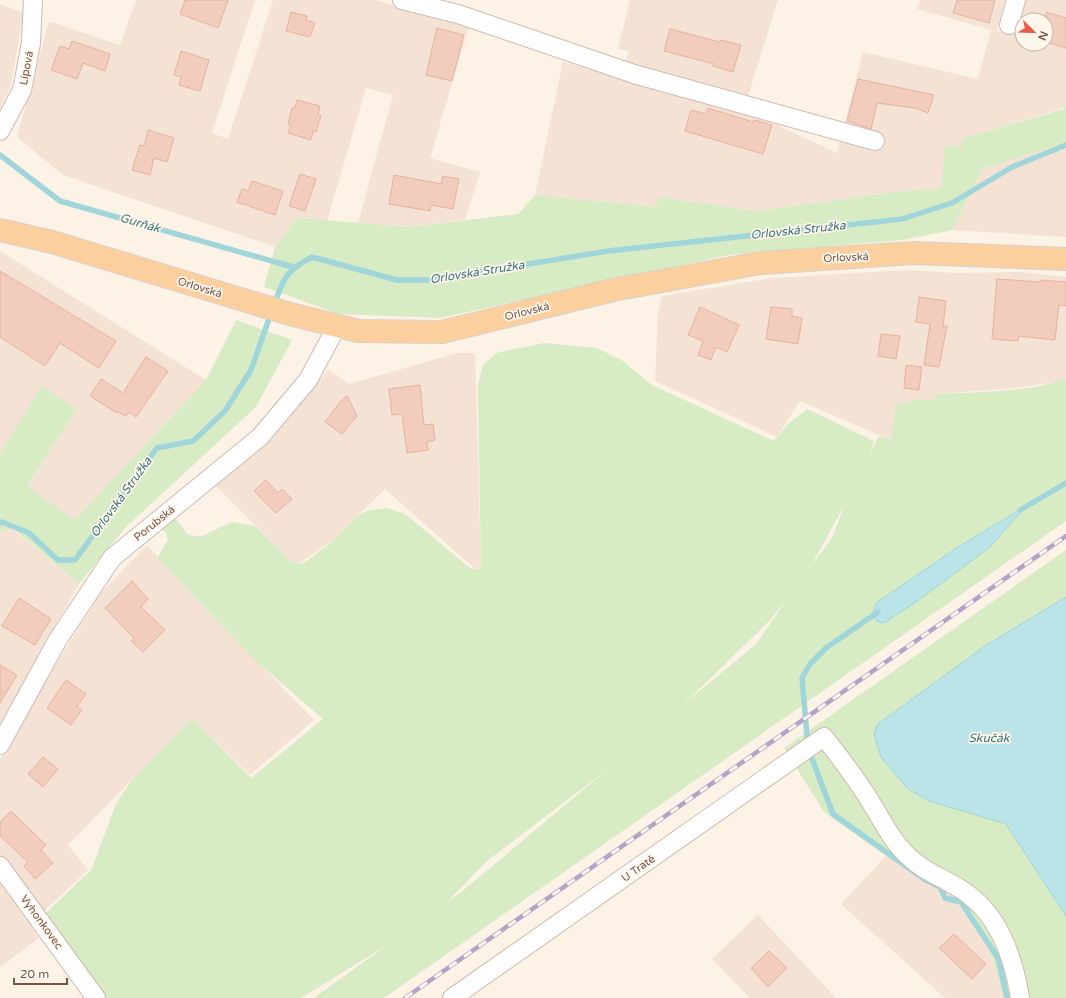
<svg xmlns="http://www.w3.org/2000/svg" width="1066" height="998" font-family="'Varela Round',sans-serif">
	<rect width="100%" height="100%" fill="#fdf2e6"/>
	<!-- residential -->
	<g fill="#f4e3d4" fill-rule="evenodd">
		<path d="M136,0H255L212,133L228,139L273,0H375L469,26L430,158L480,172L465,220L410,227L358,223L393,95L366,88L327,221L297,219L275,247L63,175L17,137L49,21L120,45Z"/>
		<path d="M630,0H778L746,103L624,65L629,51L618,49Z"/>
		<path d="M920,0H1005L997,31L1011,34L1021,0H1066V99L1064,108L963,138L961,147L941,188L902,191L756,211L658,197L656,207L535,195L563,62L766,120L837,153L863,52L978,79L991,30L917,9ZM1022,20H1046V44H1022Z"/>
		<path d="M0,4L24,13L10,88L0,107Z"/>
		<path d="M1066,143V237L953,230L982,169Z"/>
		<path d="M0,251L206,380L75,520L27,487L77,409L0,454Z"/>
		<path d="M905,270L956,273L1021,272L1066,277V378L1056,382L1018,388L936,394L934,401L920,399L891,440L800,401L777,437L655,381L658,311L662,296L772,278Z"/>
		<path d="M457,353H475L481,569L474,568L385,489L333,540L298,564L289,559L215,485L329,370L349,384Z"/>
		<path d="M12,528L79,584L40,652L42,654L0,730V532Z"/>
		<path d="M147,545L157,556V558L314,720L250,775L192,718L68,845L88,870L44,911L0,856V760L24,715L92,607L89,605Z"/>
		<path d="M886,856L960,901L980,932L994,961L1004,998H945L841,904Z"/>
		<path d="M0,881L39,938L0,967Z"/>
		<path d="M758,915L836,998H750L712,959Z"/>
	</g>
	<!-- green -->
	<g fill="#d7ebc4" fill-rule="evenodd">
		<path d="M1066,99V143L982,169L953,230L902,240L729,255L440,318L339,314L264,287L275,247L297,218L410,227L518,214L535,195L656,207L658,197L756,211L902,191L941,188L945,145L961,147L963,138L1064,109Z"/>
		<path d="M236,320L292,340L256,407L125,528L79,584L13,528L0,532V454L42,386L77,409L27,486L75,520L206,380Z"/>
		<path d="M544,343L597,348L623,361L652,385L774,441L790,422L807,409L874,441L870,454L879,436L891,440L896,405L920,399L934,401L936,394C978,391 1027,394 1066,378V521L384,998H314L387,945L301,998H105L45,914L91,870L117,802L131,781L192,718L251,778L323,719L257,662L157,558L168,540L166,533L160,527L172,515L188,534L195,536H202L232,522L255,526L289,559L298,564L305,562L328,545L357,517L366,511L387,508L405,514L470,568L481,569L478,384L483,365L496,353ZM845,504L832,538L811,566ZM1023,508L990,547L873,615L876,603L958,547ZM788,598L756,644L684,704L769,621ZM608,769L465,889L445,904L487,861Z"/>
		<path d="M1066,550V597L985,646L878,724L874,734L985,817L1006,824L1066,916V998H1004L994,961L980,932L960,901L886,856L824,812L784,748Z"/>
	</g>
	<!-- water -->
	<g fill="#bae4e7" stroke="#a0d5d9">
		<path d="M1025,507L990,547L916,602L884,623L878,622L873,615L876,603L958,547Z"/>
		<path d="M1066,597V916L1006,824L929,801L908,789L881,757L874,734L878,724L985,646Z"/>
	</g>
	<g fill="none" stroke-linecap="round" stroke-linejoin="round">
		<!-- stream -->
		<g stroke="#a0d5d9" stroke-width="5.5">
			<path d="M0,155L60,201L293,267"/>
			<path d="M274,305C284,278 285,271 312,257L397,280H431L608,251L902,219L952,203L1012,167L1066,145"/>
			<path d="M1020,510L1066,483"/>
			<path d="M0,523L2,522L29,533L58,560H75L157,448L193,441L225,411L251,370L271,313"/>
			<path d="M878,612L826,648L810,664L802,678L808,748L833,814L924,879L940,887L945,898L961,902L998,958L1007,998"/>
		</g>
	</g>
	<!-- building -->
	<g fill="#f2cdbd" stroke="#e5b29d">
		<path d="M185,0H228L218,28L180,14Z"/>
		<path d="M957,0H995L989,23L953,13Z"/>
		<path d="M291,12L307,16L306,20L315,23L310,37L286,31Z"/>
		<path d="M1046,12L1066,18V48L1046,42Z"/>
		<path d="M437,28L464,35L452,81L426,75Z"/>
		<path d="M670,29L720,42L721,40L741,45L733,72L713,66L714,64L664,51Z"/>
		<path d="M72,41L110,54L105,71L83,63L77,79L51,70L60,46L69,49Z"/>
		<path d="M181,51L209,60L200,91L179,85L181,77L174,75Z"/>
		<path d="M858,79L934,95L928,113L915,108L877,103L871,129L847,121Z"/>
		<path d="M297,100L320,106L318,115L321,116L316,132L313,131L311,140L288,133L291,125L288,124L292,108H295Z"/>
		<path d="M708,108L753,122L754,120L772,125L763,154L685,131L691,110L706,114Z"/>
		<path d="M148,130L174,138L167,162L154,158L150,175L132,170L140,145L144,146Z"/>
		<path d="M300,174L316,179L305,211L289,206Z"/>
		<path d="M394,175L441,184L443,176L459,179L453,209L431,205L430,211L389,204Z"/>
		<path d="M252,181L283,191L275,215L237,202L242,189L248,191Z"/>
		<path d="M0,271L116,341L99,368L60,343L45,366L0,337Z"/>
		<path d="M997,279L1041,282V280L1066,282V306L1059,305L1055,340L1019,336L1018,341L992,339Z"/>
		<path d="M919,297L946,301L943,326H947L939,367L924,365L930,324L916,322Z"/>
		<path d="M700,307L739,325L727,352L716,347L711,360L698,355L703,341L688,335Z"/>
		<path d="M771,307L792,309V316L802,318L798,344L766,339Z"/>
		<path d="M881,334L900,336L896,359L878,356Z"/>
		<path d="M146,357L168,371L136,417L129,412L126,416L118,412L117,413L90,396L101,379L123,393Z"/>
		<path d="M906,365L922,367L919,390L904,388Z"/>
		<path d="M420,385L424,425L433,424L435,440L427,442L428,450L407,453L402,414L392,415L389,389Z"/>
		<path d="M347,396L357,416L342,434L325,422L340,402Z"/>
		<path d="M266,480L278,493L282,489L292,499L276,513L254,491Z"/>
		<path d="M132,581L148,599L141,607L165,630L143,652L131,641L134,638L105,608Z"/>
		<path d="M19,598L51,619L35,645L2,626Z"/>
		<path d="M0,665L17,675L0,703Z"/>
		<path d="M66,680L86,694L77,707L82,710L71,725L47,708Z"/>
		<path d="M43,757L58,769L43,787L28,774Z"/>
		<path d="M11,811L46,845L41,850L53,863L35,879L24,866L28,862L0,836V822Z"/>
		<path d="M954,934L986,964L972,979L939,948Z"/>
		<path d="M769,951L787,968L768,987L751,968Z"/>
	</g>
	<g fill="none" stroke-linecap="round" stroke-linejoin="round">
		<defs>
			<g id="minor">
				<path d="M402,0L458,14L634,74L875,141"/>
				<path d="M1009,25L1016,0"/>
				<path d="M0,131L22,90L31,43L33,0"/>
				<path d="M0,745L57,641L112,558L260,437L308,380L337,326"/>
				<path d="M0,866L96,998"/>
				<path d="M452,998L824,737C839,756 854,776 867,796C880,816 890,839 908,856C926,874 950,880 969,895C1001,919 1014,960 1020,998"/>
			</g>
			<path id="major" d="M0,230L52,242L290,314L358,331L442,332L613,290L760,263L914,253L1066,259"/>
		</defs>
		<!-- minor casing -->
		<use href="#minor" stroke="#d1baae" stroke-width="20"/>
		<!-- major casing -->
		<use href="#major" stroke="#d9d0cc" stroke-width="24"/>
		<!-- minor -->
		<use href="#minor" stroke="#fff" stroke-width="18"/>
		<!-- major -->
		<use href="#major" stroke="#fcd09e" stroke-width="22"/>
		<defs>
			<path id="rail" d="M405,998L1066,536"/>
		</defs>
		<!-- rail casing -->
		<use href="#rail" stroke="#b3a4c7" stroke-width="4.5"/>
		<!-- rail -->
		<use href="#rail" stroke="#fff6ec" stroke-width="3" stroke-dasharray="9" stroke-linecap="butt"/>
	</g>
	<g text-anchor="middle" stroke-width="3.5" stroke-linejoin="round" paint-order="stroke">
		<!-- street labels -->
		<g font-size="11" fill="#76564a" stroke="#fff6ec">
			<text transform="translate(26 68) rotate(-79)" y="4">Lípová</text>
			<text transform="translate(846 257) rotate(-3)" y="4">Orlovská</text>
			<text transform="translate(200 287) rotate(17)" y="4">Orlovská</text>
			<text transform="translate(527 311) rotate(-14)" y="4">Orlovská</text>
			<text transform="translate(154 523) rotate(-39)" y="4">Porubská</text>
			<text transform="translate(638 868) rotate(-35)" y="4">U Tratě</text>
			<text transform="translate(42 922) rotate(54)" y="4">Vyhonkovec</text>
		</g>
		<!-- water labels -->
		<g font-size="12" font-style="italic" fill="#3d777c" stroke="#fff6ec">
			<text transform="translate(140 223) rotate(16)" y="4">Gurňák</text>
			<text transform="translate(798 230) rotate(-6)" y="4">Orlovská Stružka</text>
			<text transform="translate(477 272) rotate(-9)" y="4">Orlovská Stružka</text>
			<text transform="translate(121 497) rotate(-54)" y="4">Orlovská Stružka</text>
			<text x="989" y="742">Skučák</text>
		</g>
	</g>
	<!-- north arrow -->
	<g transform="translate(1034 32) rotate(113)"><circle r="19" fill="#fff6ec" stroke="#c8b6ab"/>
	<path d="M0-3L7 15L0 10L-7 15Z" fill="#e85e4a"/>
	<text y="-6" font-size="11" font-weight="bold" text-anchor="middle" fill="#76564a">N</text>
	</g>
	<!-- scale -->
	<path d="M14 978v6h53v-6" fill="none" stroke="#76564a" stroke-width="2"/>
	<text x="20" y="978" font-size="12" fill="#76564a" stroke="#fff6ec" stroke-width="3" paint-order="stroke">20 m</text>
</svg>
